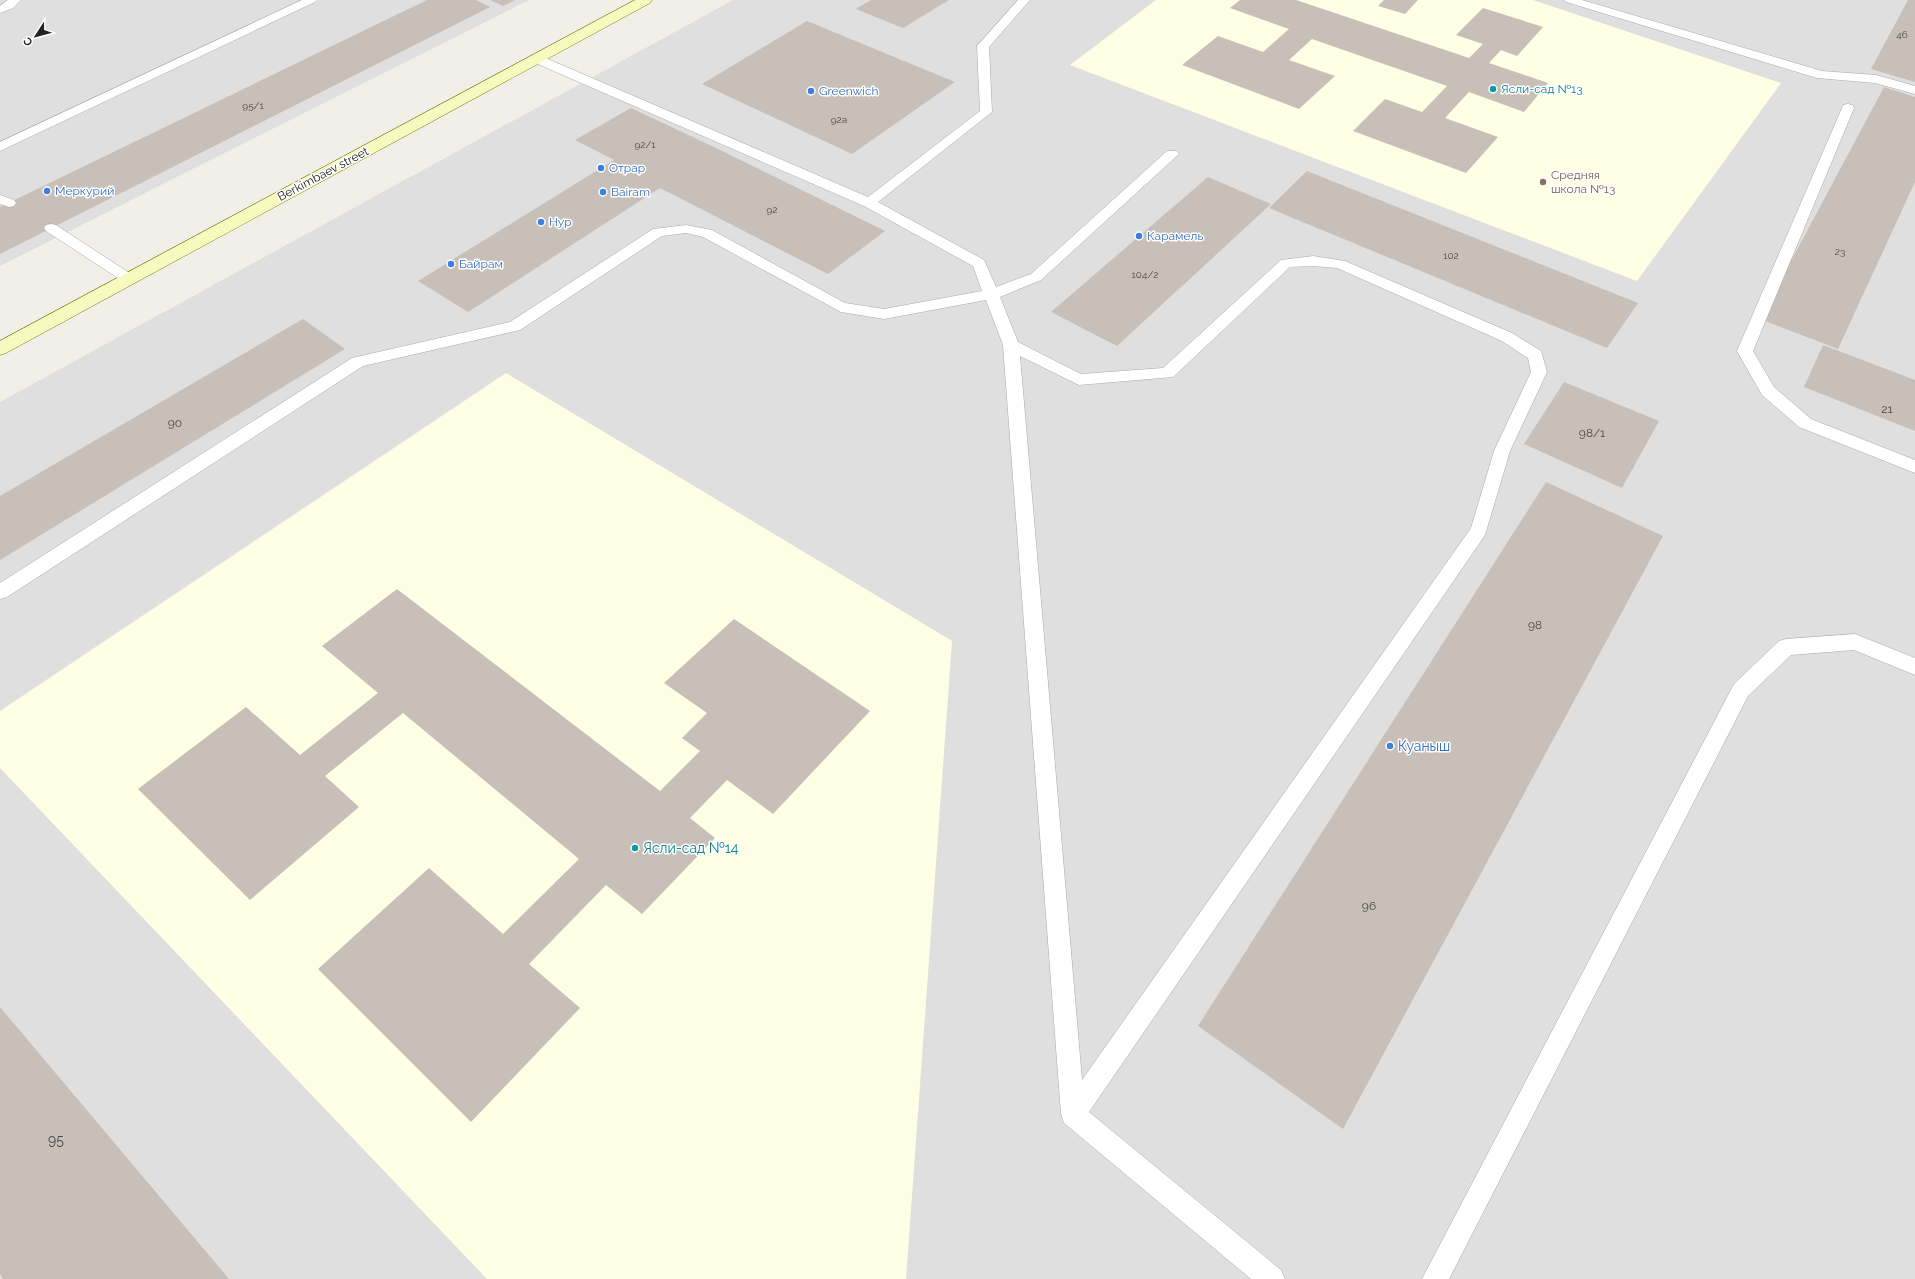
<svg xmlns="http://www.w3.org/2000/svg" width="1915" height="1279" font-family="Raleway,sans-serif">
	<rect width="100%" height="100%" fill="#f2efe9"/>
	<!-- residential -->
	<g fill="#e0dfdf">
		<path d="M0,0H529L0,266Z"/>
		<path d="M733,0H1915V1279H0V402Z"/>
	</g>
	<!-- education -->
	<g fill="#ffffe5">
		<path d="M1156,0H1533L1781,83L1637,281L1070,65Z"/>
		<path d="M506,373L952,641L906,1279H487L0,768V711Z"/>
	</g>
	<!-- building -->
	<g fill="#c7bfb8">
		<path d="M427,0H476L490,7L0,254V207Z"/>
		<path d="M490,0H515L503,6Z"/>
		<path d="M871,0H949L903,28L856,9Z"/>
		<path d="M1240,0H1296L1469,58L1483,44L1456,35L1483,8L1543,27L1517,56L1501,50L1489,63L1548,83L1524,112L1469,92L1445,118L1498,137L1466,173L1353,131L1385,99L1422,112L1447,86L1312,39L1289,60L1335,76L1299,109L1182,65L1218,36L1263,52L1289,29L1230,8Z"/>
		<path d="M1384,0H1418L1405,14L1378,6Z"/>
		<path d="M1908,0H1915V82L1871,69Z"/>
		<path d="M807,21L955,82L852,154L702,84Z"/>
		<path d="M1884,87L1915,97V182L1838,349L1760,319Z"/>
		<path d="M631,108L716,148L885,231L828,274L660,188L468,312L418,281L614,160L575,140Z"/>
		<path d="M1307,171L1638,303L1607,348L1269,208Z"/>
		<path d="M1208,177L1271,204L1117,346L1051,312Z"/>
		<path d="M303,319L345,349L0,560V496Z"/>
		<path d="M1823,345L1915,380V431L1804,387Z"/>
		<path d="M1564,382L1659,421L1622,488L1524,444Z"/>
		<path d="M1546,482L1663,536L1343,1129L1198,1026Z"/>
		<path d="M397,589L660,791L700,751L682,738L707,713L664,683L734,619L870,711L773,814L727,780L690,818L715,838L642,914L606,885L529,964L580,1008L471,1122L318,969L429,868L503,934L579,859L403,713L325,776L359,807L250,900L138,789L246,707L300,755L378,693L322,646Z"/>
		<path d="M0,1007L229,1279H3L0,1274Z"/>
	</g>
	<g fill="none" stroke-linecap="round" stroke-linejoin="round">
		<defs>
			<g id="lane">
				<path d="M8,0H21L13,8L0,13V6Z"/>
				<path d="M302,0H317L315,2L0,151V142Z"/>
				<path d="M1018,0H1030L989,47L992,112L878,202L984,260L996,287L1031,274L1167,151H1177L1179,154L1041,280L1000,297L1018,342L1081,374L1163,368L1281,260L1313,256L1345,261L1512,333L1541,351L1547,372L1510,451L1485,535L1089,1112L1281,1270L1285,1279H1251L1064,1123L1061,1114L1003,345L986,300L884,319L841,312L703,237L686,233L662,236L520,330L363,366L7,597L0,599V583L352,358L510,322L653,229L686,225L712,230L845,303L884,309L982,291L973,266L864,206L533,62L531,59L533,56H541L868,197L980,111L977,46ZM1313,266L1337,268L1502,341L1528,358L1531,372L1494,451L1471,528L1082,1080L1020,356L1079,385L1173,377L1290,267Z"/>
				<path d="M1564,0H1582L1822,71L1876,75L1915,86V94L1875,83L1817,78L1566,2Z"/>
				<path d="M1848,104L1853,105L1854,108L1753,351L1774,387L1811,419L1915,460V473L1799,427L1762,395L1737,351L1842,108L1843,105Z"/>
				<path d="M0,195L14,200L16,203L14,206L9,207L0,204Z"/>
				<path d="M51,224L56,225L134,276L136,279L134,282L129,284L124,282L46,231L44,228L46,225Z"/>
				<path d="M1855,634L1915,658V675L1854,650L1791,655L1748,696L1449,1279H1422L1734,684L1779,641L1786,639Z"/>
			</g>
			<path id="secondary" d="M635,0H652L650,3L6,353L0,355V341Z"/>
		</defs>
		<!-- lane casing -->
		<use href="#lane" stroke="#a9a9a9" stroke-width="1"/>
		<!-- secondary casing -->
		<use href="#secondary" stroke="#707d05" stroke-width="1"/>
		<!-- lane -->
		<use href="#lane" fill="#fff" fill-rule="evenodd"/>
		<!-- secondary -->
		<use href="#secondary" fill="#f7fabf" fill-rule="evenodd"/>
	</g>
	<!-- markers -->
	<g fill="#0f9aa8" stroke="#fff" stroke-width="1.5">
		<circle cx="1493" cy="89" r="4"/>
		<circle cx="635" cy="848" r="4"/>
	</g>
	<g fill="#3f7fe0" stroke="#fff" stroke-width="1.5">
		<circle cx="811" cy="91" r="4"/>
		<circle cx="601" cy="168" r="4"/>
		<circle cx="47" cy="191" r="4"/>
		<circle cx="603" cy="192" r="4"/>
		<circle cx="541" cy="222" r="4"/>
		<circle cx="1139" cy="236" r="4"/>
		<circle cx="451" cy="264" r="4"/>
		<circle cx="1390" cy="746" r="4"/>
	</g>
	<circle fill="#8d6e63" stroke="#fff" stroke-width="1.5" cx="1543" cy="182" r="4"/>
	<g text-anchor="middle" stroke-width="3" stroke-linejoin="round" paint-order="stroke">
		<!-- far-number labels -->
		<g font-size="10" fill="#4b4948">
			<text x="1902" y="38">46</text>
			<text x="253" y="109">95/1</text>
			<text x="839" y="123">92а</text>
			<text x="645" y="148">92/1</text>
			<text x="772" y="213">92</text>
			<text x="1840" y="255">23</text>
			<text x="1451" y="259">102</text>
			<text x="1145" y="278">104/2</text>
		</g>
		<!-- far-culture labels -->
		<g font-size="12" fill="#0d838f" stroke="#fff" text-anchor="start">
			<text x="1501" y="93">Ясли-сад №13</text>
		</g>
		<!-- far-shop labels -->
		<g font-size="12" fill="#366cbe" stroke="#fff" text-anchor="start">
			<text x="819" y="95">Greenwich</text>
			<text x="609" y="172">Отрар</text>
			<text x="55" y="195">Меркурий</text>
			<text x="611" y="196">Bairam</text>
			<text x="549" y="226">Нур</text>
			<text x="1147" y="240">Карамель</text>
			<text x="459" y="268">Байрам</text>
		</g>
		<!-- far-street labels -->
		<g font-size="12" fill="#222" stroke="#fff">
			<text transform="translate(323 174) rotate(-28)" y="4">Berkimbaev street</text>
		</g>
		<!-- far-education labels -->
		<g font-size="12" fill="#785e54" stroke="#fff" text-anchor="start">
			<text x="1551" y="179">Средняя<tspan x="1551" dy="14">школа №13</tspan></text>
		</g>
		<!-- number labels -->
		<g font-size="12" fill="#4b4948">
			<text x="1887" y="413">21</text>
			<text x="175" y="427">90</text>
			<text x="1592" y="437">98/1</text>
			<text x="1535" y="629">98</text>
			<text x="1369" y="910">96</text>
		</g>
		<!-- shop labels -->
		<g font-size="14" fill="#366cbe" stroke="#fff" text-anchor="start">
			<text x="1398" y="751">Куаныш</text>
		</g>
		<!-- culture labels -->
		<g font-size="14" fill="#0d838f" stroke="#fff" text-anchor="start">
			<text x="643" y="853">Ясли-сад №14</text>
		</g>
		<!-- near-number labels -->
		<g font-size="14" fill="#4b4948">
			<text x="56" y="1145">95</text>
		</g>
	</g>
	<!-- north arrow -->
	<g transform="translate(36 36) rotate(234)" stroke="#ffffff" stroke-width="3" paint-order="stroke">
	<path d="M0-3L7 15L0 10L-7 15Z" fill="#222222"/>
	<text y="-6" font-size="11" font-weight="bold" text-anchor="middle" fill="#222222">С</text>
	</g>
</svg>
